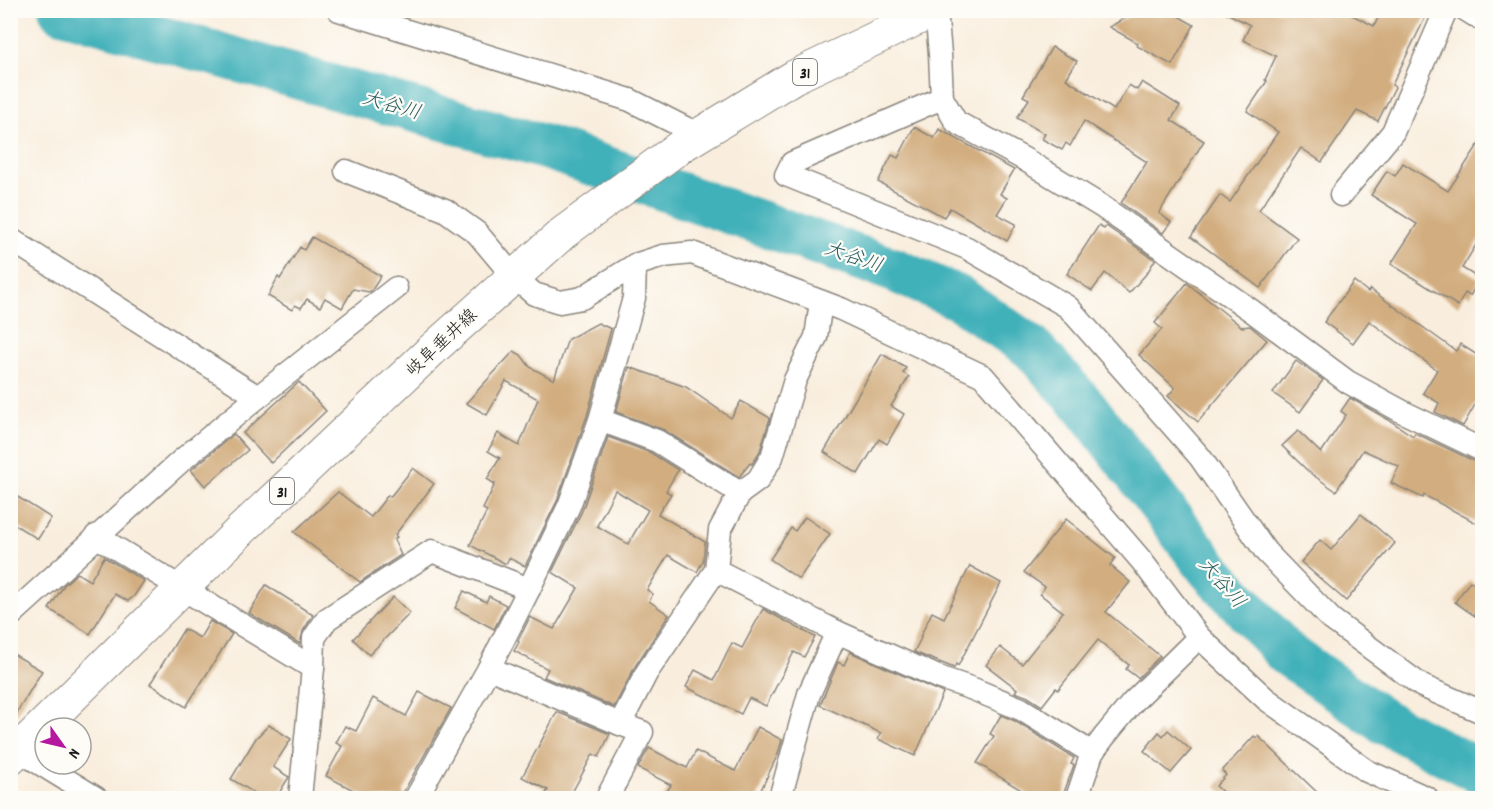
<svg xmlns="http://www.w3.org/2000/svg" width="1493" height="809" font-family="Dekko,'Klee One',sans-serif">
	<rect width="100%" height="100%" fill="#fdfcf7"/>
	<filter id="ink" filterUnits="userSpaceOnUse"><feTurbulence type="fractalNoise" baseFrequency=".0167" numOctaves="2"/><feDisplacementMap in="SourceGraphic" scale="12" xChannelSelector="R" yChannelSelector="G"/><feConvolveMatrix kernelMatrix="1 2 1 2 8 2 1 2 1" color-interpolation-filters="sRGB"/></filter>
	<filter id="wash" filterUnits="userSpaceOnUse"><feTurbulence type="fractalNoise" baseFrequency=".008" numOctaves="4" result="noise"/><feDisplacementMap in="SourceGraphic" scale="24" xChannelSelector="R" yChannelSelector="G"/><feGaussianBlur stdDeviation="1.35" result="paint"/><feColorMatrix in="noise" values="0 0 0 0 0 0 0 0 0 0 0 0 0 0 0 0 0 1.4 0 .05"/><feComposite in="paint" operator="in"/></filter>
	<g filter="url(#wash)">
		<rect width="100%" height="100%" fill="#f9eede"/>
		<g fill="none" stroke-linecap="round" stroke-linejoin="round">
			<!-- river -->
			<path stroke="#3fb0b9" stroke-width="45" d="M61,10L551,149L894,270L959,298L1032,348L1086,408L1210,570L1286,653L1383,721L1482,773"/>
		</g>
		<g id="blocks">
			<!-- building -->
			<g fill="#d2ad7f" fill-rule="evenodd">
				<path d="M1140,10H1168L1194,25L1172,65L1137,46L1138,43L1109,27Z"/>
				<path d="M1221,10H1342L1374,26L1382,10H1429L1392,85L1395,87L1378,121L1357,111L1322,162L1301,148L1259,210L1297,238L1260,288L1191,237L1220,195L1230,202L1278,132L1247,111L1267,81L1265,80L1276,56L1243,40L1250,25Z"/>
				<path d="M1052,47L1077,61L1066,79L1114,110L1129,85L1137,90L1142,82L1180,106L1171,120L1204,141L1159,213L1171,222L1163,233L1121,203L1147,162L1084,121L1070,146L1066,143L1062,150L1042,139L1045,134L1017,118L1029,99L1023,96Z"/>
				<path d="M914,127L934,138L939,129L1014,170L1000,194L1007,198L997,214L1016,224L1007,241L950,208L944,217L878,182L892,155L898,158Z"/>
				<path d="M1482,139V235L1462,268L1480,279L1470,296L1465,293L1458,306L1391,264L1417,224L1371,195L1387,171L1395,176L1403,163L1448,191Z"/>
				<path d="M1099,225L1104,229L1106,226L1155,260L1147,273L1129,293L1105,273L1092,291L1067,274Z"/>
				<path d="M312,237L381,276L372,290L369,292L353,289L342,308L325,298L320,307L307,299L301,308L295,305L292,310L268,296L278,277L280,279L300,247L304,250Z"/>
				<path d="M1354,281L1368,292L1370,289L1456,351L1460,344L1482,358V407L1476,403L1463,426L1435,412L1439,403L1423,393L1437,370L1369,321L1353,343L1324,322Z"/>
				<path d="M1187,283L1242,327L1250,326L1267,340L1198,422L1168,396L1175,388L1139,355L1162,329L1155,323Z"/>
				<path d="M598,323L611,329L587,416L557,501L525,566L509,558L506,564L470,545L487,511L483,509L495,484L487,479L500,458L488,451L498,433L519,446L538,399L506,381L487,415L466,403L514,351L521,355L530,367L554,380L568,339Z"/>
				<path d="M882,354L906,368L903,373L909,377L891,406L904,414L887,444L879,439L858,474L824,452Z"/>
				<path d="M1296,361L1323,380L1300,412L1273,393Z"/>
				<path d="M629,367L686,387L731,418L741,401L770,418L760,451L752,464L750,463L739,477L664,430L616,412Z"/>
				<path d="M299,382L326,411L271,463L243,433Z"/>
				<path d="M1350,398L1389,420L1413,436L1415,433L1476,462L1482,463V526L1424,495L1423,498L1391,483L1399,466L1363,450L1336,491L1310,473L1282,446L1298,431L1321,453L1346,415L1341,411Z"/>
				<path d="M234,434L248,450L205,486L191,470Z"/>
				<path d="M608,437L651,453L678,470L666,491L671,494L658,514L705,542L703,561L697,572L668,555L647,590L653,594L649,601L669,615L636,665L614,707L544,677L548,669L514,651L519,642L518,641L530,617L554,629L578,588L552,572L582,511ZM615,490L648,510L628,544L597,526Z"/>
				<path d="M413,468L434,484L395,535L397,537L394,540L401,555L360,582L294,532L338,492L371,517L388,495L390,497Z"/>
				<path d="M10,492L51,518L38,539L10,522Z"/>
				<path d="M1361,514L1395,543L1346,601L1301,562L1320,540L1331,550Z"/>
				<path d="M805,517L830,534L799,579L770,559L791,528L795,531Z"/>
				<path d="M1066,519L1115,558L1110,565L1130,582L1106,612L1160,656L1138,678L1126,669L1129,665L1098,640L1058,690L1056,688L1042,706L1028,697L1015,692L1017,689L986,665L1000,647L1022,664L1063,612L1040,594L1045,587L1024,572Z"/>
				<path d="M104,557L144,581L134,596L128,601L115,594L90,634L49,609L64,585L77,573L90,581Z"/>
				<path d="M970,566L1001,583L958,666L956,664L954,668L914,652L921,638L920,637L932,612L944,618Z"/>
				<path d="M1470,581L1482,590V621L1455,602Z"/>
				<path d="M266,585L313,615L303,631L300,644L249,613Z"/>
				<path d="M464,591L486,602L489,596L506,605L494,629L455,608Z"/>
				<path d="M393,597L410,613L369,655L353,639Z"/>
				<path d="M763,609L815,637L804,657L794,652L766,706L749,698L741,714L686,687L695,670L714,680L732,643L742,648Z"/>
				<path d="M210,621L232,634L186,707L150,684L184,629L200,638Z"/>
				<path d="M10,652L42,671L10,724Z"/>
				<path d="M850,652L943,693L915,756L878,739L881,733L820,705L838,662L844,665Z"/>
				<path d="M419,692L451,708L404,791L403,798H369L326,776L342,746L336,743L345,726L356,731L373,698L406,716Z"/>
				<path d="M557,712L610,734L599,757L593,754L569,798H543L548,790L522,777Z"/>
				<path d="M1001,715L1015,721L1074,758L1071,764L1074,765L1062,798H1034L977,763L994,736L990,734Z"/>
				<path d="M269,725L291,739L273,767L289,777L276,798H263L231,779L256,738Z"/>
				<path d="M758,727L782,740L778,754L757,798H663L671,785L638,768L649,748L687,768L696,751L735,771Z"/>
				<path d="M1168,730L1191,750L1171,773L1144,751L1159,732L1163,736Z"/>
				<path d="M1254,736L1256,738L1258,736L1323,798H1229L1216,786L1226,775L1222,771Z"/>
			</g>
		</g>
	</g>
	<g filter="url(#ink)">
		<use href="#blocks" fill-opacity="0" stroke="#8a857d" stroke-width="1.5"/>
		<g fill="none" stroke-linecap="round" stroke-linejoin="round">
			<defs>
				<g id="street">
					<path d="M339,10L630,100L699,135"/>
					<path d="M936,10L940,54L942,98L956,122L1024,159L1101,206L1252,311L1348,382L1403,412L1482,450"/>
					<path d="M1466,10L1482,20"/>
					<path d="M942,98L792,163L786,175L967,248L1068,307L1200,457L1266,552L1331,619L1422,686L1482,712"/>
					<path d="M346,171L445,210L477,233L513,276L534,294L560,302L582,298L635,265L634,298L600,420L569,506L529,589L489,668L416,798"/>
					<path d="M1341,195L1393,132L1446,10"/>
					<path d="M10,239L258,397"/>
					<path d="M635,265L663,256L692,253L841,309L983,376L1141,560L1199,637L1266,699L1367,771L1427,798"/>
					<path d="M821,302L816,337L795,380L772,457L758,480L740,493L720,530L716,570L837,632L938,677L973,689L1021,709L1092,753"/>
					<path d="M600,420L657,441L740,493"/>
					<path d="M96,536L313,668L300,798"/>
					<path d="M10,616L182,460L258,397L396,288"/>
					<path d="M313,668L314,638L327,619L432,551L529,589"/>
					<path d="M489,668L620,724"/>
					<path d="M10,745L96,798"/>
					<path d="M607,798L642,732L620,724L647,672L716,570"/>
					<path d="M780,798L809,694L837,632"/>
					<path d="M1077,798L1092,753L1104,737L1132,703L1199,637"/>
				</g>
				<path id="primary" d="M10,758L240,531L435,347L563,233L681,146L794,77L935,10"/>
			</defs>
			<!-- street casing -->
			<use href="#street" stroke="#8a857d" stroke-width="25"/>
			<!-- primary casing -->
			<use href="#primary" stroke="#8a857d" stroke-width="35"/>
			<!-- street -->
			<use href="#street" stroke="#fff" stroke-width="22"/>
			<!-- primary -->
			<use href="#primary" stroke="#fff" stroke-width="33"/>
		</g>
	</g>
	<g text-anchor="middle" stroke-width="4.5" stroke-linejoin="round" paint-order="stroke">
		<!-- shield labels -->
		<g fill="#fdfcf7" stroke="#605f5e" stroke-width="1.5">
			<rect x="793" y="59" width="24" height="26" rx="4.5"/>
			<rect x="270" y="478" width="24" height="26" rx="4.5"/>
		</g>
		<g font-size="16" font-weight="bold" fill="#1c1c1c">
			<text x="805" y="78">31</text>
			<text x="282" y="497">31</text>
		</g>
		<!-- street labels -->
		<g font-size="18" fill="#1c1c1c" stroke="#fdfcf7">
			<text transform="translate(441 342) rotate(-43)" y="6">岐阜垂井線</text>
		</g>
		<!-- water labels -->
		<g font-size="20" font-style="italic" fill="#2c5f63" stroke="#fdfcf7">
			<text transform="translate(392 104) rotate(16)" y="7">大谷川</text>
			<text transform="translate(854 256) rotate(19)" y="7">大谷川</text>
			<text transform="translate(1223 582) rotate(49)" y="7">大谷川</text>
		</g>
	</g>
	<!-- margin -->
	<rect width="1493" height="809" fill="none" stroke="#fdfcf7" stroke-width="36"/>
	<!-- north arrow -->
	<g transform="translate(63 746) rotate(124)"><circle r="28" fill="#fdfcf7" stroke="#a3a29f" stroke-width="1.5"/>
	<path d="M0-4.5L10 22L0 15L-10 22Z" fill="#b5179e"/>
	<text y="-9" font-size="16" font-weight="bold" text-anchor="middle" fill="#1c1c1c">N</text>
	</g>
</svg>
